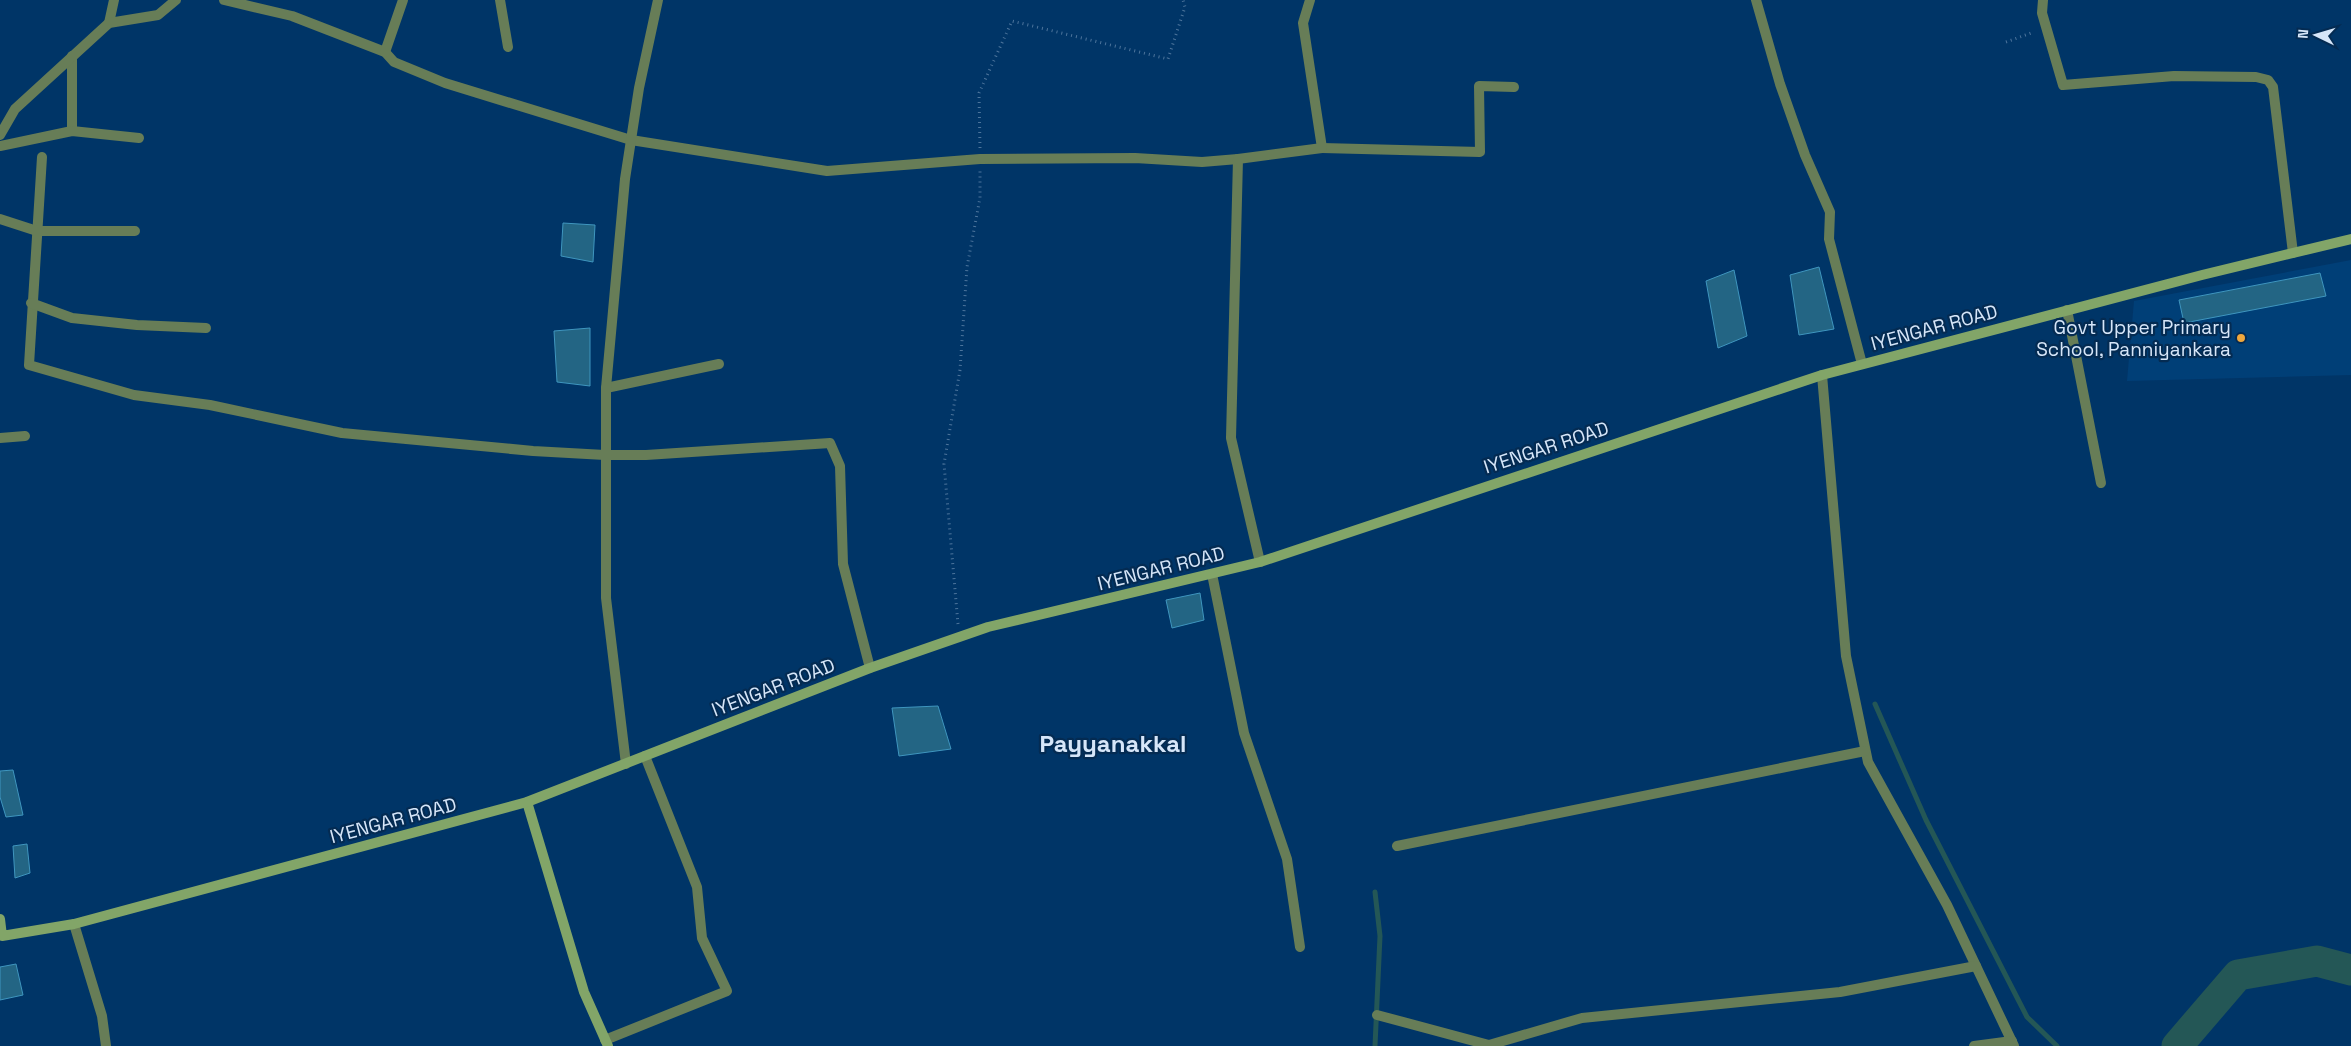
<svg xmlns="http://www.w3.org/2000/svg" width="2351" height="1046" font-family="'Space Grotesk',sans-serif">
	<rect width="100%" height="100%" fill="#003567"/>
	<!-- built -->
	<path fill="#003f77" d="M2351,260V375L2127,381L2134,301Z"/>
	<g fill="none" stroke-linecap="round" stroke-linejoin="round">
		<!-- stream -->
		<g stroke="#245756" stroke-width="5">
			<path d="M1875,704L1926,820L2027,1017L2057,1046"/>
			<path d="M1375,892L1380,936L1375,1046"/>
		</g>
		<!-- river -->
		<path stroke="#245756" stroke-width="31" d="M2177,1046L2238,975L2317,961L2351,970"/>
	</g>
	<!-- building -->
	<g fill="#236584" stroke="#3f96bf">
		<path d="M563,223L595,225L593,262L561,256Z"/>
		<path d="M1819,267L1834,329L1799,335L1790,275Z"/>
		<path d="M1734,270L1747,336L1718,348L1706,281Z"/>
		<path d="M2320,273L2326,296L2184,323L2179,300Z"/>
		<path d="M590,328V386L557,382L554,331Z"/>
		<path d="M1200,593L1204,620L1172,628L1166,600Z"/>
		<path d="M938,706L951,749L899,756L892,708Z"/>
		<path d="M13,770L23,815L6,817L0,797V771Z"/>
		<path d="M27,844L30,873L15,878L13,846Z"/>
		<path d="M16,964L23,995L0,1000V967Z"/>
	</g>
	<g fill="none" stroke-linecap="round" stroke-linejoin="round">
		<!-- path -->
		<g stroke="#4d759c" stroke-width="3" stroke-dasharray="1 4" stroke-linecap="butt">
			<path d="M2006,42L2034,32"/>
			<path d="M980,148L979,93L1012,21L1168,59L1185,7L1183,0"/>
			<path d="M958,624L944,464L960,370L967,267L980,198V171"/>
		</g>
		<!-- minor -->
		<g stroke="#677d57" stroke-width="10">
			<path d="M224,0L292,16L385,52L394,62L445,83L631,140L827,171L980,159L1135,158L1202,162L1238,159"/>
			<path d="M500,0L508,47"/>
			<path d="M1756,0L1780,84L1805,155L1830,212L1829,239L1862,364"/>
			<path d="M2043,0L2042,13L2063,85L2174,76L2256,77L2268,80L2273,87L2293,253"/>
			<path d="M109,23L114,0"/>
			<path d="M385,52L403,0"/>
			<path d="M72,131V56"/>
			<path d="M0,135L15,109L109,23L158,15L176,0"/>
			<path d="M0,146L72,131L139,138"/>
			<path d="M1322,148L1480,152L1479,86L1514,87"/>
			<path d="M42,157L29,365L134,395L210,405L342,433L533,451L605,455H646L830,443L840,466L843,564L870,668"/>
			<path d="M0,219L37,231H135"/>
			<path d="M31,303L72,318L137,325L206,328"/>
			<path d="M2067,310L2101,483"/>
			<path d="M1822,375L1846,656L1868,762L1947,905L2014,1046"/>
			<path d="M606,388L719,364"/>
			<path d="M0,438L25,436"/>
			<path d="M1260,562L1231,438L1238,159L1322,148L1303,23L1310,0"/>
			<path d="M1212,574L1244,733L1287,859L1300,947"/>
			<path d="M626,764L606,598V388L625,179L639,88L658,0"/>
			<path d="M1397,846L1865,751"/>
			<path d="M74,924L102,1016L106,1046"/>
			<path d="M1377,1015L1489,1045L1582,1018L1840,992L1976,966"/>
			<path d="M605,1040L727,991L702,938L697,887L645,756"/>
			<path d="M1974,1046L2012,1041"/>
		</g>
		<!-- secondary -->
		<g stroke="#82a568" stroke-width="10">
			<path d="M527,802L584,992L608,1046"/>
			<path d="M0,919L2,936L74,924L527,802L870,668L988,627L1260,562L1822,375L2202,275L2351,239"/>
		</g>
	</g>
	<!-- markers -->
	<circle fill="#efa73d" stroke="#042b52" stroke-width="2" cx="2241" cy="338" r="5"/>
	<g text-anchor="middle" stroke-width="4.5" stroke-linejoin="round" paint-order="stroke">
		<!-- street labels -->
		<g font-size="19" fill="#d6e6f9" stroke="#042b52">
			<text transform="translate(1934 327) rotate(-15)" y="7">IYENGAR ROAD</text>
			<text transform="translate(1546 447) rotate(-18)" y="7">IYENGAR ROAD</text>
			<text transform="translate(1161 568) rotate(-14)" y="7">IYENGAR ROAD</text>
			<text transform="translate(773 687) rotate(-21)" y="7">IYENGAR ROAD</text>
			<text transform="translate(393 820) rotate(-15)" y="7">IYENGAR ROAD</text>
		</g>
		<!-- poi labels -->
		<g font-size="19" fill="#d6e6f9" stroke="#042b52" text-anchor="end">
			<text x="2231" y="334">Govt Upper Primary<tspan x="2231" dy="22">School, Panniyankara</tspan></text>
		</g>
		<!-- district labels -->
		<g font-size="24" font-weight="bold" fill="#d6e6f9" stroke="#042b52">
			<text x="1113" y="752">Payyanakkal</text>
		</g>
	</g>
	<!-- north arrow -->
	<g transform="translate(2316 35) rotate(275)" stroke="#042b52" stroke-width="4" paint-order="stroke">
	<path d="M0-4L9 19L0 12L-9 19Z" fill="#d6e6f9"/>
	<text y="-8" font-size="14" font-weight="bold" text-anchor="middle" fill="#d6e6f9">N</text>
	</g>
</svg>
